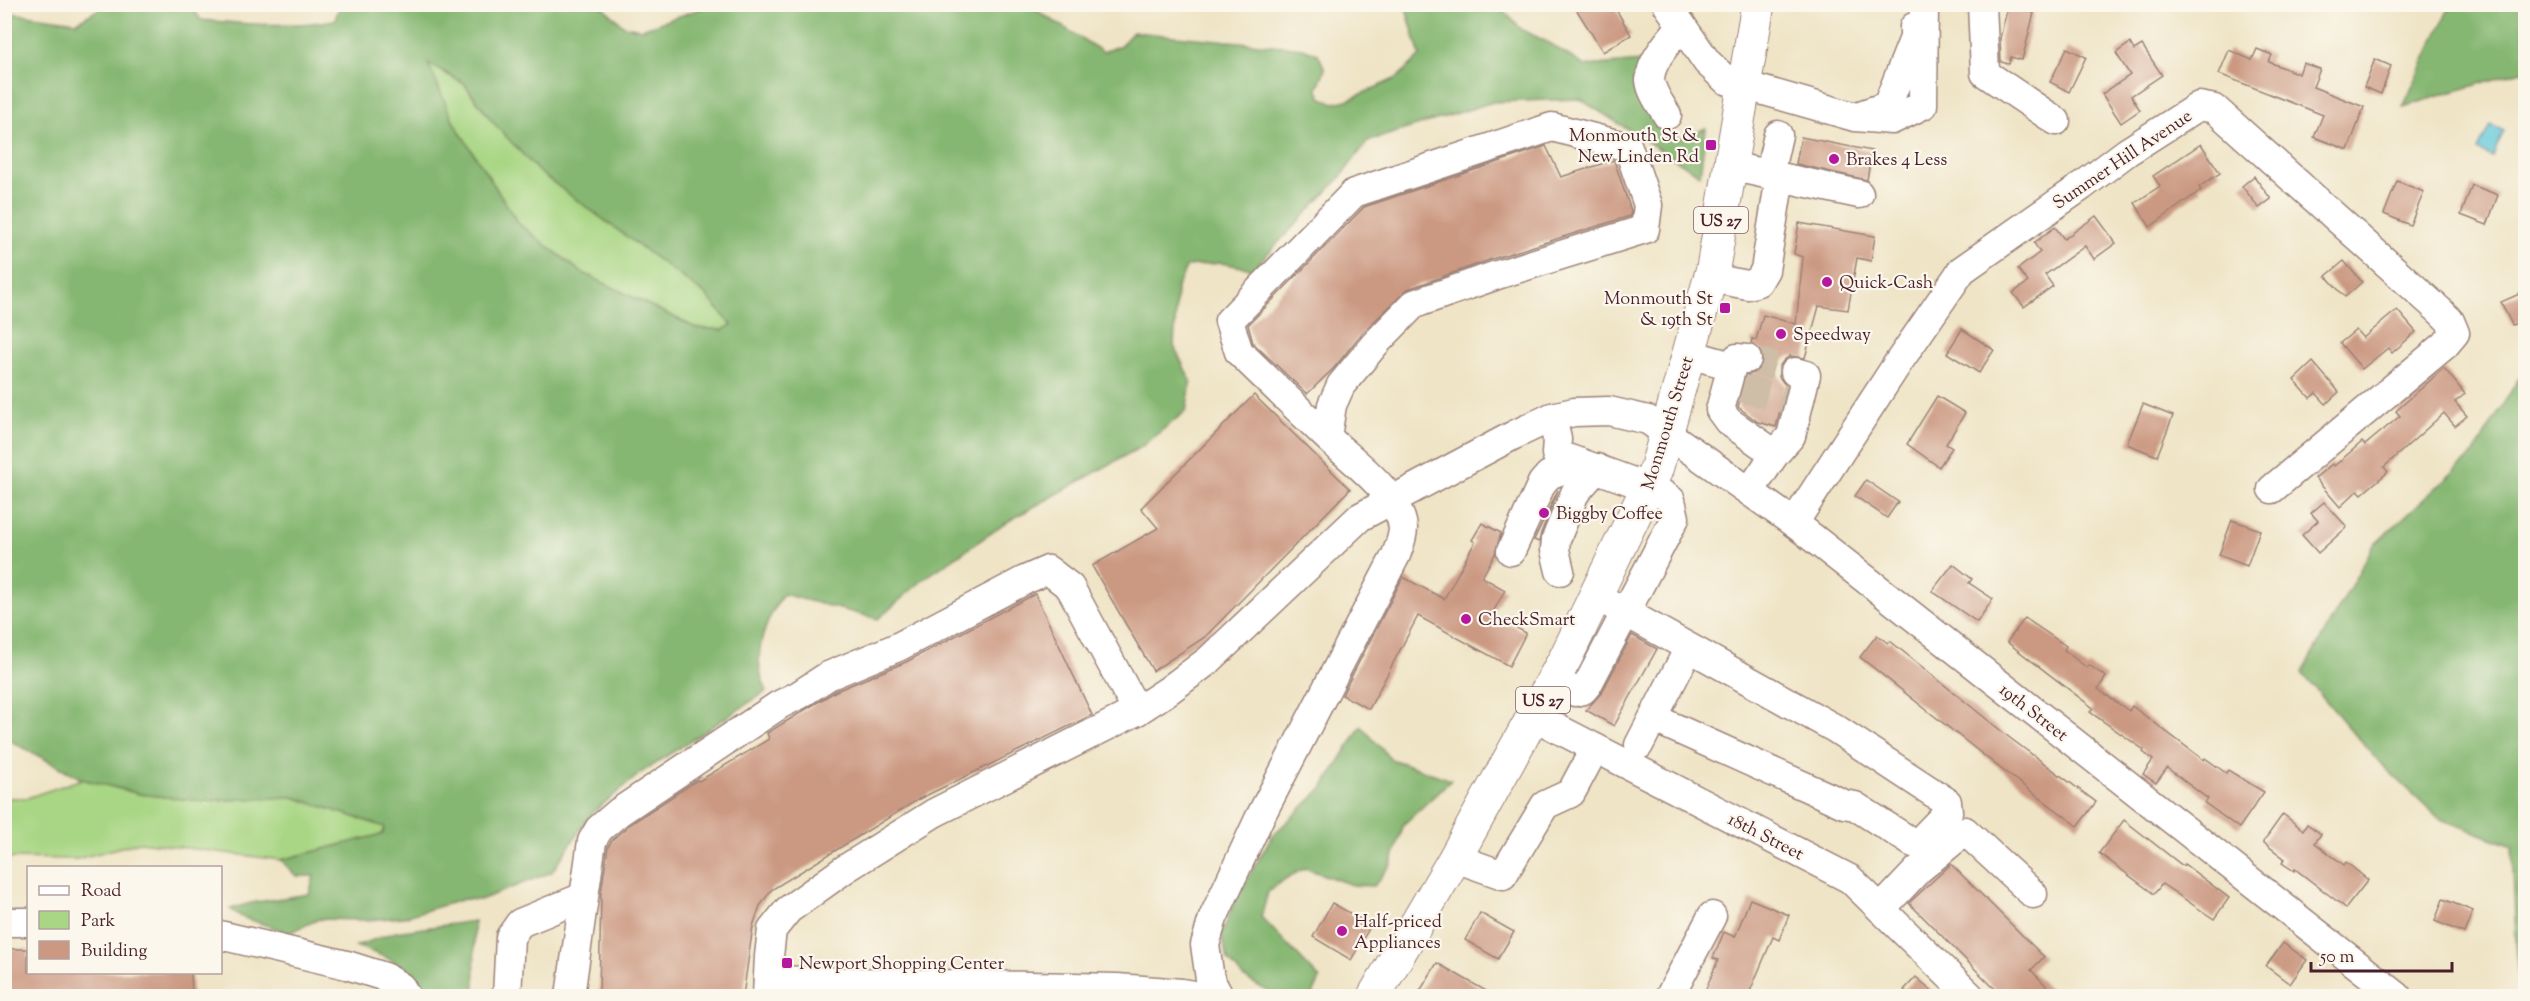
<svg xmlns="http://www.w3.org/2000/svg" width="2530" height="1001" font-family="'Sorts Mill Goudy',serif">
	<rect width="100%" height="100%" fill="#fbf7ec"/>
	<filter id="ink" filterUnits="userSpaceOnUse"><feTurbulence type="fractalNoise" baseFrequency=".0167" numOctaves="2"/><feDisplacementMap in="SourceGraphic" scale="12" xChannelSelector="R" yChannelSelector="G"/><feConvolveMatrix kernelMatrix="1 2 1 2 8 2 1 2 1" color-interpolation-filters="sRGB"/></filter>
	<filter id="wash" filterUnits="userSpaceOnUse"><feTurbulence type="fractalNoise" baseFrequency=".008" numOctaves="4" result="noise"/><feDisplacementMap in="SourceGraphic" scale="24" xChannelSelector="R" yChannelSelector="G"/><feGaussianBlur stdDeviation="1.35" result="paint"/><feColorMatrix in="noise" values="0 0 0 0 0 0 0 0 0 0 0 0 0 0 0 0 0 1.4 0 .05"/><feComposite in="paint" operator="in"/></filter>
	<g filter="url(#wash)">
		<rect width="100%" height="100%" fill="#efe4c6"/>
		<!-- green -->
		<g fill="#a9d684" stroke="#7a7a58" stroke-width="1.5">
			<path d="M427,63L464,84L492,121L539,172L706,295L732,325L723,330L696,328L581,272L519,224L454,123Z"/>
			<path d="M82,779L140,794L200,801L293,797L385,827L383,834L281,860L140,842L77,859L5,858L4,798H27Z"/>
		</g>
		<!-- forest -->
		<g fill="#86b772" stroke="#686b4e" stroke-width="1.5" fill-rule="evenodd">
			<path d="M190,4L201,20C246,24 291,28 335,20L340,5L591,4L604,8L624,26L642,29L711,5H1028L1103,52L1121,45L1133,32L1303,48L1318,54L1325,69L1317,89L1322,98L1334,103L1348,100L1397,78L1420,56L1405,5H1498L1521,29L1545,41L1585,66L1642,61L1650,110L1679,139L1706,128L1700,175L1580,99L1493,102L1368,141L1339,179L1253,269L1221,263L1187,266L1177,287L1174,346L1191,382L1186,411L1141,447L1012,519L925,578L878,619L783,594C765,621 749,659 767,691L642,772L590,815L552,872L480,900L464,899L404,917L366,920L319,919L289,933L242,917L230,909L251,903L309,894L314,876H296L281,860L383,834L385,827L293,797L200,801L140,794L82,779L5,738L4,12L77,22L106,5ZM428,63L464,83L492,121L539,172L706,295L732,325L723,330L696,328L581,272L519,224L454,123Z"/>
			<path d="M2451,4L2525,5V72L2521,71L2403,107Z"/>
			<path d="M2525,368V986H2518L2512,846L2439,818L2376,759L2302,673L2374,545L2474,453Z"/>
			<path d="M1361,726L1391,759L1451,780L1404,824L1391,864L1374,886L1352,885L1305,868L1285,879L1268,892L1261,917L1320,979L1314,992L1309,996L1274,995L1243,977L1228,960L1221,936L1235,900L1272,836L1323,788Z"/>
			<path d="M474,921L475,996H418C404,959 390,959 356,946L396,932Z"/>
		</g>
		<!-- water -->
		<path fill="#60c8db" stroke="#557483" stroke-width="1.5" d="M2490,125L2504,131L2492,157L2478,150Z"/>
		<g id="blocks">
			<!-- building -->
			<g fill="#cb9881">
				<path d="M1573,4H1613L1631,35L1603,52Z"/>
				<path d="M2008,6L2034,13L2022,60L2011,57L2009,64L2001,62L2000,38Z"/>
				<path d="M2130,43L2134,50L2142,45L2162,75L2131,96L2140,110L2121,123L2102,94L2130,75L2116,53Z"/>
				<path d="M2067,48L2086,57L2069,92L2050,82Z"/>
				<path d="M2257,49L2272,55L2269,62L2299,74L2303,63L2320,69L2313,87L2364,107L2348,150L2314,137L2323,115L2219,74L2229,50L2252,60Z"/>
				<path d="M2375,59L2391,66L2381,94L2364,87Z"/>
				<path d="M1801,137L1872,151L1867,180L1796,164Z"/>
				<path d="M2201,144L2220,173L2199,187L2201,190L2150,227L2135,203L2160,186L2153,176Z"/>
				<path d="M1546,146L1561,177L1614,160L1631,211L1630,216L1492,259L1408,289L1363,332L1334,368L1307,394L1253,343L1248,325L1364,207Z"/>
				<path d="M2254,176L2271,199L2259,208L2242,186Z"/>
				<path d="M2397,181L2424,192L2410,225L2384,214Z"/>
				<path d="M2472,185L2498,195L2487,225L2461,215Z"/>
				<path d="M2096,216L2116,243L2094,259L2085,246L2045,275L2053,286L2024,307L2013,293L2028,282L2018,269L2040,252L2034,243L2055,227L2064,239Z"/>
				<path d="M1799,223L1875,236L1871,261L1857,258L1848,310L1819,306L1805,358L1790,356L1784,360L1779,367V377L1786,386L1776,427L1758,422L1738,407L1747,375L1754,374L1760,369L1763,361L1762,352L1751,343L1752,339L1756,340L1763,315L1796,324L1803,257L1794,254Z"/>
				<path d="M2344,261L2362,282L2345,297L2326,276Z"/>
				<path d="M2526,291V319L2512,325L2501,302Z"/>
				<path d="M2397,310L2416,332L2392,353L2388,348L2362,369L2340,343L2356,330L2363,338Z"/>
				<path d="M1962,329L1994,350L1979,373L1947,353Z"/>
				<path d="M2313,362L2339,392L2326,404L2316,393L2310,398L2294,380Z"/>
				<path d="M2444,368L2465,394L2455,402L2467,416L2455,426L2444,413L2384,467L2388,472L2362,494L2358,490L2340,507L2315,478L2332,464L2334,466L2362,442L2365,445L2400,416L2396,411Z"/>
				<path d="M1254,395L1350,489L1205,637L1153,671L1092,566L1158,528L1141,508Z"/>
				<path d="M1937,396L1965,413L1946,444L1952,448L1939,467L1907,444Z"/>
				<path d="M2143,404L2173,416L2157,456L2127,444Z"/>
				<path d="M1866,480L1898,502L1887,518L1855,496Z"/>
				<path d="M1558,490L1541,533L1539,542L1534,540Z"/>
				<path d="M2324,502L2347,527L2318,553L2302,535L2318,521L2311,513Z"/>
				<path d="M2232,520L2260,530L2247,566L2219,555Z"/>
				<path d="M1482,523L1501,533L1495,554L1482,577L1505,590L1492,614L1526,633L1509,666L1418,616L1369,709L1342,695L1403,577L1444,599L1475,542L1472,540Z"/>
				<path d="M1953,564L1972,579L1969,583L1993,599L1977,622L1932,591Z"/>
				<path d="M1035,594L1092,715L919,799L771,890L760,906L753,926L743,996H599L601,893L608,847L612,840L629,825L697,780L699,781L769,739L767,733L836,691L906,662Z"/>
				<path d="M2025,618L2066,646L2064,650L2087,668L2089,665L2106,677L2098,689L2129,711L2132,706L2204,760L2205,758L2226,773L2228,770L2264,792L2239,828L2205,803L2208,799L2167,768L2156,783L2143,774L2153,760L2143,752L2144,750L2090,712L2093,708L2007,642Z"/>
				<path d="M1632,635L1657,649L1614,726L1586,710L1602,692Z"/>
				<path d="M1877,635L1888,643L1890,641L2010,738L2096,802L2078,826L2001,769L1860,657Z"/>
				<path d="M2283,814L2303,830L2307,824L2321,834L2315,843L2344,865L2346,862L2368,880L2346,908L2295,869L2294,871L2282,863L2285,859L2263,842Z"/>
				<path d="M2124,820L2183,866L2184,864L2229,898L2214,919L2162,884L2154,894L2099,853Z"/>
				<path d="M1951,864L2044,957L2031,970L2056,996H2002L1909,903Z"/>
				<path d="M1750,899L1789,915L1779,940L1773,937L1748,996H1703L1718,960L1713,958L1724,932L1735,937Z"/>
				<path d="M2443,899L2473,911L2464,933L2435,921Z"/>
				<path d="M1332,903L1371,925L1351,960L1313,937Z"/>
				<path d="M1480,913L1514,932L1498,959L1465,940Z"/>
				<path d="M2283,943L2307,960L2290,984L2266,966Z"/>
				<path d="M4,949H28V972H191L192,996H4Z"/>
				<path d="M1437,963L1495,996H1417Z"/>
				<path d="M1916,977L1938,996H1912L1904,990Z"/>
			</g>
		</g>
	</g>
	<g filter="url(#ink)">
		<use href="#blocks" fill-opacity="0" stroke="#9c8278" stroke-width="1.5"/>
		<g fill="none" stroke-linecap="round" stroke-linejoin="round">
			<!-- minor-tunnel -->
			<g stroke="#cebda7" stroke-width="28" stroke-dasharray="28 14" stroke-linecap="butt">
				<path d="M1747,359L1795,372"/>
				<path d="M1740,388L1788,400"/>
			</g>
			<defs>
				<g id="minor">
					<path d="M1667,4L1707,62L1726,80L1855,117L1892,120L1923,105L1924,4"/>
					<path d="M1982,4L1985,73L2056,121"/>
					<path d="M1667,115C1661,105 1651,92 1650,80C1650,62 1670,39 1682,26"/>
					<path d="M1857,116L1887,106L1914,38V27"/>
					<path d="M1730,166L1780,177"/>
					<path d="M1769,175L1778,135"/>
					<path d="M1710,278L1748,285L1758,282L1765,270L1780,177L1859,194"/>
					<path d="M1689,354L1732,366"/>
					<path d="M1747,359L1737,358L1732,366L1720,410L1728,421L1775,454"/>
					<path d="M1552,417L1557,439L1556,454L1658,491L1671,500L1675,518L1588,684L1583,690L1575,692L1554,679"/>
					<path d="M1750,491L1775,454L1791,436L1806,375L1795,372"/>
					<path d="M1794,523L1898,363L1962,270L2082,186L2127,152L2199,106L2215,109L2440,311L2450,321L2455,333L2445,345L2272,489"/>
					<path d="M1511,551L1542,483L1549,475L1581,463"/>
					<path d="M1560,571L1555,550L1556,539L1575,493L1597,468"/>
					<path d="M1596,596L1836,729L1947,802L1948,812L1919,842L1913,843L1855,806L1844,804L1653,718"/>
					<path d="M1533,716L1850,879L1970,996"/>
					<path d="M1639,745L1689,648"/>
					<path d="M1455,858L1503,875L1545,805L1571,793L1595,748"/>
					<path d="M1881,909L1918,870L1965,831L2033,894"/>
					<path d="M4,922H28"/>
					<path d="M220,935L347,965L385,977L401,987L406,996"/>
					<path d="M768,980L1117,988L1182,993L1201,996"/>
					<path d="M507,996L510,937L520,923L583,897"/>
					<path d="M570,996L592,841L599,829L619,812L779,705L799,695L828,676L898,647L1025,580L1048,570L1070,587L1137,711"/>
					<path d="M767,996L769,956L772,930L788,910L845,869L934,813L1137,711L1169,690L1209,660L1360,517L1514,435L1552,417L1574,412L1609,411L1648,420L1794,523L2397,996"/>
					<path d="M1219,996L1210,979L1205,945L1213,918L1259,819L1396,555C1399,547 1403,537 1403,528C1400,494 1350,459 1327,437L1332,405L1341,385L1375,344L1414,304L1497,275L1645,229L1648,205L1628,147L1552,127L1354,193L1229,321L1239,352L1327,437"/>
					<path d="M1670,996L1712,916"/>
				</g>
				<path id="major" d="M1374,996L1455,858L1566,657L1656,470L1713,268L1758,4"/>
			</defs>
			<!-- minor casing -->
			<use href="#minor" stroke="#9c8278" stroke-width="31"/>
			<!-- major casing -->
			<use href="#major" stroke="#9c8278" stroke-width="35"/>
			<!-- minor -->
			<use href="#minor" stroke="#fff" stroke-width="28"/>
			<!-- major -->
			<use href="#major" stroke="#fff" stroke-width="33"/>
		</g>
	</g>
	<!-- markers -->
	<g fill="#b5179e" stroke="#fbf7ec" stroke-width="2">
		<rect x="1705" y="139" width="12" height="12" rx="3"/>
		<circle cx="1834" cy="159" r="6"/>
		<circle cx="1827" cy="282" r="6"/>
		<rect x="1719" y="302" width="12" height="12" rx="3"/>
		<circle cx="1781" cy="334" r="6"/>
		<circle cx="1544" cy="513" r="6"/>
		<circle cx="1466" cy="619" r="6"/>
		<circle cx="1342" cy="931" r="6"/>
		<rect x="781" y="957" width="12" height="12" rx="3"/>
	</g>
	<g text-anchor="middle" stroke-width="4.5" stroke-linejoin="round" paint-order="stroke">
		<!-- shield labels -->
		<g fill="#fbf7ec" stroke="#7f6065" stroke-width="1.5">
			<rect x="1694" y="207" width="54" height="26" rx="4.5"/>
			<rect x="1516" y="687" width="54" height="26" rx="4.5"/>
		</g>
		<g font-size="16" font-weight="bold" fill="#4a1f2b">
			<text x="1721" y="226">US 27</text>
			<text x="1543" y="706">US 27</text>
		</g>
		<!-- poi labels -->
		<g font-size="18" fill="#4a1f2b" stroke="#fbf7ec" text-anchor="start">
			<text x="1699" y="141" text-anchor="end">Monmouth St &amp;<tspan x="1699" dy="21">New Linden Rd</tspan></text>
			<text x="1846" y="165">Brakes 4 Less</text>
			<text x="1839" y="288">Quick-Cash</text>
			<text x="1713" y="304" text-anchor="end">Monmouth St<tspan x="1713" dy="21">&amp; 19th St</tspan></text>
			<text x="1793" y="340">Speedway</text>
			<text x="1556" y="519">Biggby Coffee</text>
			<text x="1478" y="625">CheckSmart</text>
			<text x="1354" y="927">Half-priced<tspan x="1354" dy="21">Appliances</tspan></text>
			<text x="799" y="969">Newport Shopping Center</text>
		</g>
		<!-- street labels -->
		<g font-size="18" fill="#4a1f2b" stroke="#fbf7ec">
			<text transform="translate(2122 159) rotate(-34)" y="6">Summer Hill Avenue</text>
			<text transform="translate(1667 423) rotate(-73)" y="6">Monmouth Street</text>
			<text transform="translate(2034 712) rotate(38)" y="6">19th Street</text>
			<text transform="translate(1766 836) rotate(27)" y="6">18th Street</text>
		</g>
	</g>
	<!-- margin -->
	<rect width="2530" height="1001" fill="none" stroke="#fbf7ec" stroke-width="24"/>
	<!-- legend -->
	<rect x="27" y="866" width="195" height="108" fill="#fbf7ec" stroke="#b4a19f" stroke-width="1.5"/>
	<rect x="39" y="886" width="30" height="9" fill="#ffffff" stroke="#b4a19f" stroke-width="1.5"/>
	<text x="81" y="896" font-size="18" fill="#4a1f2b">Road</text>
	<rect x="39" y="911" width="30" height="18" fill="#a9d684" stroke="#b4a19f" stroke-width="1.5"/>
	<text x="81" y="926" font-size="18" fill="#4a1f2b">Park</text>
	<rect x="39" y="941" width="30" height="18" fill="#cb9881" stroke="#b4a19f" stroke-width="1.5"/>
	<text x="81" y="956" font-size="18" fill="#4a1f2b">Building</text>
	<!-- scale -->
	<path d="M2311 962v9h141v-9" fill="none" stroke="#4a1f2b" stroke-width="3"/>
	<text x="2320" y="962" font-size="18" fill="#4a1f2b" stroke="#fbf7ec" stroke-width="4.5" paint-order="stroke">50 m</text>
</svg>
